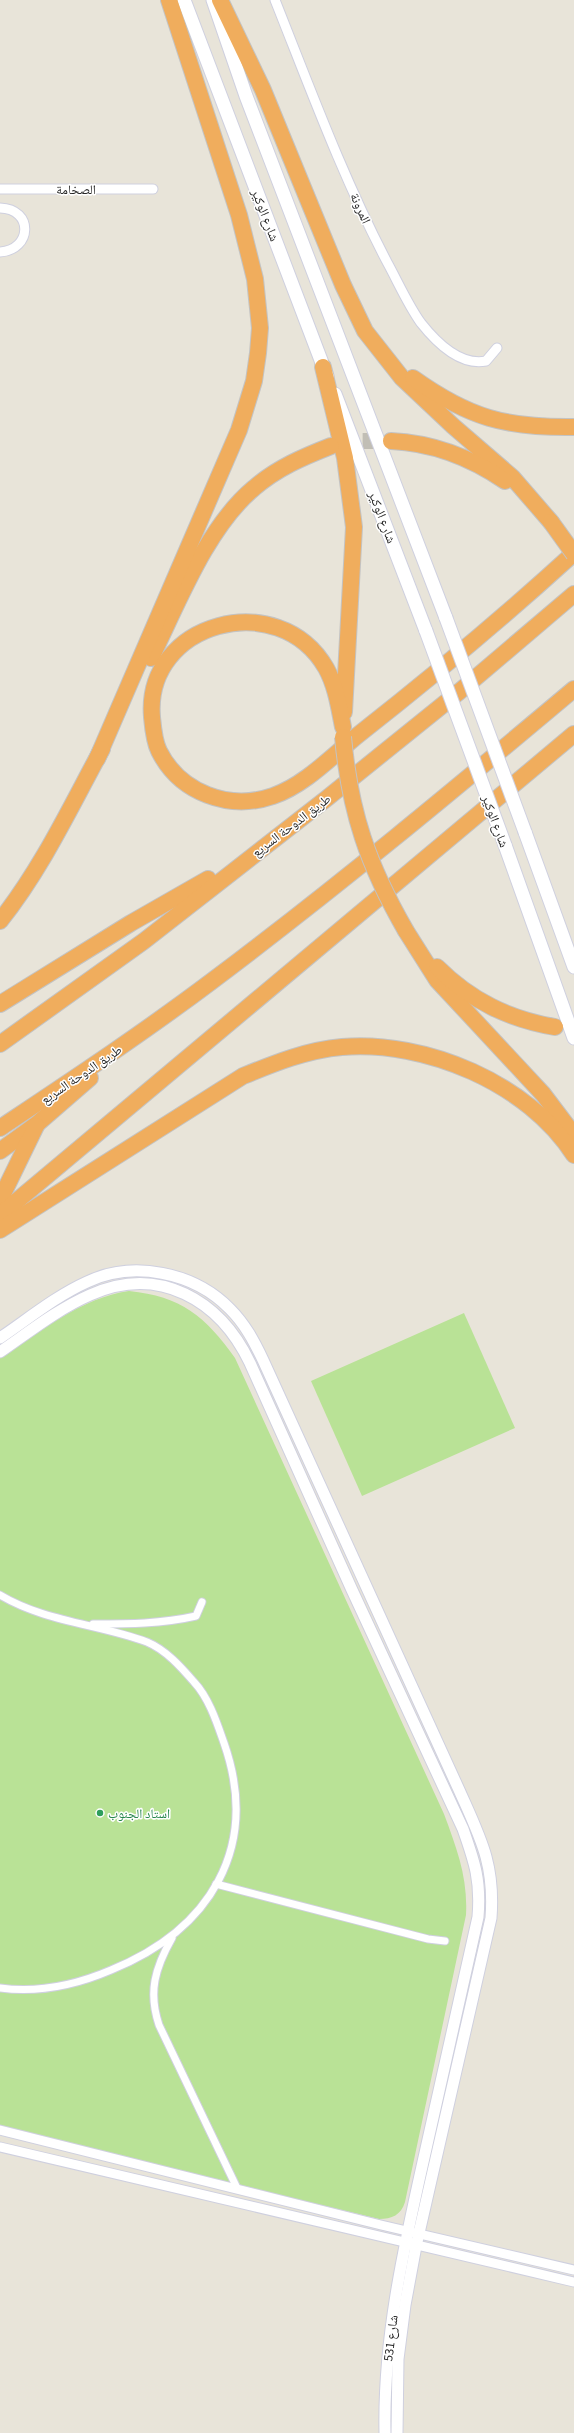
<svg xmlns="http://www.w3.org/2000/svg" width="574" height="2433" font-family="'Source Sans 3','Noto Naskh Arabic',sans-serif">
	<rect width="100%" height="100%" fill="#e8e4d9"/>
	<!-- pitch -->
	<g fill="#b9e296">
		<path d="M129,1291C181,1296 206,1317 235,1358L444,1814C457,1849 468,1878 466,1915L405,2202C401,2215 392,2219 379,2219L0,2128V1356C41,1331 81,1298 129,1291Z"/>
		<path d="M464,1313L515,1428L362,1496L311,1381Z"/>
	</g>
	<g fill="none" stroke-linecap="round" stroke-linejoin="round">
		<!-- motorway-tunnel -->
		<path stroke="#c1beb5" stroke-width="16" stroke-dasharray="16 8" stroke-linecap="butt" d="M339,444L351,441H391"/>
		<defs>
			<g id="pedestrian">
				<path d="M0,1595C45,1622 99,1624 147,1642C166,1650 181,1667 194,1682C209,1698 217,1723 224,1743C261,1849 209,1930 111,1970C76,1985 37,1993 0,1988"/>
				<path d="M93,1624C128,1624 161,1624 196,1616L202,1602"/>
				<path d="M216,1884L428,1939L445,1941"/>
				<path d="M172,1938C155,1968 148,1992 159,2025L237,2188"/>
			</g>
			<g id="minor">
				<path d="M275,0C310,88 343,178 387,262C398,282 408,305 421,323C436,342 460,366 486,361L497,348"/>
				<path d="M0,189H153"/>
				<path d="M0,208C34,209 32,250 0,252"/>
				<path d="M0,2130L381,2225L574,2270"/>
				<path d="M0,2147L574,2282"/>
			</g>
			<g id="tertiary">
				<path d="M0,1338C28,1319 56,1296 87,1282C133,1260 194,1272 230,1309C245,1324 254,1341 263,1360L460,1792C481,1839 495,1865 491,1918L416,2246L405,2305L398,2359L397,2433"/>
				<path d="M0,1352C29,1332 58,1309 90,1295C159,1264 220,1300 250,1363L352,1590L463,1829C475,1863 481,1881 478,1917C460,1999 441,2080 423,2162C403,2251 383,2341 385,2433"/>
			</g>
			<g id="secondary">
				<path d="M184,0L327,376"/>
				<path d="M213,0L246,96L446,618"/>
				<path d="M335,394L426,631"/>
				<path d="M525,832L574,967"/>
				<path d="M505,845L574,1038"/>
			</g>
			<g id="motorway">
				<path d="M220,0L263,90L343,285L365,331L402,378L453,426L512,477L551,522"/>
				<path d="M323,367L345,458L354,527L344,712"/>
				<path d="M413,378C469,418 506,428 574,427"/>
				<path d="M391,441C434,443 470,457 505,481"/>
				<path d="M151,658C178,603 207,527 254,488C277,468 303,457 331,446"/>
				<path d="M343,727C339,707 336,686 326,668C279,586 144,622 152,717C153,728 154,741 159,751C180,793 229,811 273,796C305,785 332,756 358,735C432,677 504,617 574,553"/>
				<path d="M97,759L239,430L254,381L258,353L260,328L255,279L239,215L169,0"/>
				<path d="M0,921C42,868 70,808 102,749"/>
				<path d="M406,931L437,980L543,1094L574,1135"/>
				<path d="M437,967C471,1001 509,1019 555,1027"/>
				<path d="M0,1004L131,923L208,879"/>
				<path d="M0,1044L144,941L326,799L460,691L574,594"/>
				<path d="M0,1128C72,1080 143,1033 212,981C336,888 455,789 574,689"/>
				<path d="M0,1151L37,1124L90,1078"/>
				<path d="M0,1200L36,1126"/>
				<path d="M0,1215L574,734"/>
				<path d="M0,1230L243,1076C275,1063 307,1050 342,1047C425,1040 528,1083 574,1155"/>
			</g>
		</defs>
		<!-- pedestrian casing -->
		<use href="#pedestrian" stroke="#cfd0df" stroke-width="9"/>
		<!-- minor casing -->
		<use href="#minor" stroke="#cfd0df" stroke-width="11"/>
		<!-- tertiary casing -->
		<use href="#tertiary" stroke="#cfd0df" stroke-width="13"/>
		<!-- secondary casing -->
		<use href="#secondary" stroke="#cfd0df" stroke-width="15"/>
		<!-- motorway casing -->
		<use href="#motorway" stroke="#c3c3c3" stroke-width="18"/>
		<!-- pedestrian -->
		<use href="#pedestrian" stroke="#fff" stroke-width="7"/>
		<!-- minor -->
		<use href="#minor" stroke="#fff" stroke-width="9"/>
		<!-- tertiary -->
		<use href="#tertiary" stroke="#fff" stroke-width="11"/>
		<!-- secondary -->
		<use href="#secondary" stroke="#fff" stroke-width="13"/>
		<!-- motorway -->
		<use href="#motorway" stroke="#f0ad5d" stroke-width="16"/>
		<defs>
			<g id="secondary-bridge">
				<path d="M446,618L525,832"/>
				<path d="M426,631L505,845"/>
			</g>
			<g id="motorway-bridge">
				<path d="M551,522L574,554"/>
				<path d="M343,737C350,813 368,865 406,931"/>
			</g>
		</defs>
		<!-- secondary-bridge casing -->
		<use href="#secondary-bridge" stroke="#cfd0df" stroke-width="15" stroke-linecap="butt"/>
		<!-- motorway-bridge casing -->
		<use href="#motorway-bridge" stroke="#c3c3c3" stroke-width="18" stroke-linecap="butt"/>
		<!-- secondary-bridge -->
		<use href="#secondary-bridge" stroke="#fff" stroke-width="13"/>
		<!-- motorway-bridge -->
		<use href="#motorway-bridge" stroke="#f0ad5d" stroke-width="16"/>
	</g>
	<!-- markers -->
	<circle fill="#2e9e5b" stroke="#fff" stroke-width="1.5" cx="100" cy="1813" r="4"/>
	<g text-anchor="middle" stroke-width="3" stroke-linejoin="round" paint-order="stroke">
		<!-- street labels -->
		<g font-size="13" fill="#272727" stroke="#fff">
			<text x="76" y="194">الصخامة</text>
			<text transform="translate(361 208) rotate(66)" y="5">المرونة</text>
			<text transform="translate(266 215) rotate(69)" y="5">شارع الوكير</text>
			<text transform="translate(383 517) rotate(69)" y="5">شارع الوكير</text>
			<text transform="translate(496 821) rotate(70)" y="5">شارع الوكير</text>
			<text transform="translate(291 825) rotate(-37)" y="5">طريق الدوحة السريع</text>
			<text transform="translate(81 1074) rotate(-34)" y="5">طريق الدوحة السريع</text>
			<text transform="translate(390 2338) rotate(-83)" y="5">شارع 531</text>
		</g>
		<!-- leisure labels -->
		<g font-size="13" fill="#27864d" stroke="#fff" text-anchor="start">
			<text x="108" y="1818">استاد الجنوب</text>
		</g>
	</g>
</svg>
